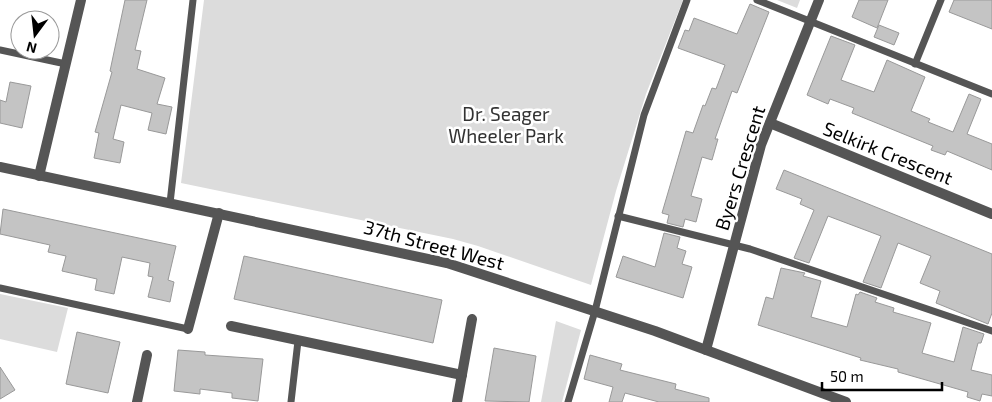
<svg xmlns="http://www.w3.org/2000/svg" width="992" height="402" font-family="'Exo 2',sans-serif">
	<rect width="100%" height="100%" fill="#fff"/>
	<!-- green -->
	<g fill="#dcdcdc">
		<path d="M204,0H683L646,94L616,191L591,285L478,246L453,239L181,183Z"/>
		<path d="M777,0H800L797,8Z"/>
		<path d="M0,294L68,308L57,352L0,339Z"/>
		<path d="M556,321L581,330L562,402H541Z"/>
	</g>
	<!-- building -->
	<g fill="#c4c4c4" stroke="#999">
		<path d="M125,0H147L135,50L141,51L137,69L165,78L157,104L172,107L166,134L148,130L152,113L121,105L113,139L124,142L120,163L94,158L99,133L95,132L112,72L110,71Z"/>
		<path d="M859,0H888L877,28L852,17Z"/>
		<path d="M954,0H992V29L949,12Z"/>
		<path d="M750,4L769,12L737,93L732,91L715,139H718L712,160L702,157L691,196L702,199L696,222L685,219L683,227L667,223L669,215L662,213L686,131L693,133L703,105L705,106L712,88L716,89L725,65L678,48L685,30L689,31L694,18L737,34Z"/>
		<path d="M879,25L899,33L894,45L874,37Z"/>
		<path d="M831,36L855,45L841,80L874,92L887,60L925,77L911,111L930,119L928,122L953,132L969,94L981,99L967,134L992,144V170L947,151L945,155L931,150L933,146L852,113L854,108L830,99L828,104L807,95Z"/>
		<path d="M10,82L31,86L22,128L0,123V100L6,102Z"/>
		<path d="M784,170L992,254V313L988,324L936,303L940,291L920,283L931,256L898,243L881,288L863,282L881,236L828,216L809,263L794,258L814,210L800,204L802,199L776,189Z"/>
		<path d="M3,209L176,246L168,280L174,282L170,302L148,297L153,277L148,276L150,263L122,257L114,294L95,290L97,279L62,271L66,256L48,252L50,245L0,234Z"/>
		<path d="M664,233L680,237L677,248L686,251L682,264L692,267L683,298L616,277L623,256L655,267Z"/>
		<path d="M244,256L442,300L433,343L234,299Z"/>
		<path d="M781,268L805,273L803,276L821,281L811,317L847,327L856,294L858,295L860,292L877,298L875,302L894,308L893,312L931,323L922,353L954,362L963,327L984,334L981,343H978L971,370L992,375V396L982,394L980,401L967,397L968,392L898,372V369L860,360L861,358L758,325L766,297L773,299Z"/>
		<path d="M77,332L120,342L108,393L66,384Z"/>
		<path d="M494,348L536,356L529,402L485,401Z"/>
		<path d="M178,350L205,352V355L263,359L258,401L232,398V393L200,389V394L174,391Z"/>
		<path d="M590,355L622,364L620,370L676,384L675,389L709,398V402H659L625,393L622,402H609L613,387L584,379Z"/>
		<path d="M0,367L15,390L0,399Z"/>
	</g>
	<g fill="none" stroke-linecap="round" stroke-linejoin="round">
		<!-- service -->
		<g stroke="#555" stroke-width="7">
			<path d="M757,0L992,94"/>
			<path d="M0,50L66,64"/>
			<path d="M915,64L941,0"/>
			<path d="M170,203L193,0"/>
			<path d="M618,216L750,249L992,331"/>
			<path d="M0,288L188,329"/>
			<path d="M291,402L298,341"/>
			<path d="M568,402L595,311L644,115L687,0"/>
		</g>
		<!-- minor -->
		<g stroke="#555" stroke-width="10">
			<path d="M770,123L992,214"/>
			<path d="M0,167L447,263L655,331L846,402"/>
			<path d="M39,176L81,0"/>
			<path d="M231,326L462,375"/>
			<path d="M188,329L219,213"/>
			<path d="M706,350L761,145L819,0"/>
			<path d="M137,402L147,355"/>
			<path d="M457,402L472,319"/>
		</g>
	</g>
	<g text-anchor="middle" stroke-width="5" stroke-linejoin="round" paint-order="stroke">
		<!-- park labels -->
		<g font-size="19" fill="#333" stroke="#fff">
			<text x="506" y="121">Dr. Seager<tspan x="506" dy="22">Wheeler Park</tspan></text>
		</g>
		<!-- street labels -->
		<g font-size="19" fill="#000" stroke="#fff">
			<text transform="translate(888 153) rotate(22)" y="7">Selkirk Crescent</text>
			<text transform="translate(740 168) rotate(-73)" y="7">Byers Crescent</text>
			<text transform="translate(434 245) rotate(15)" y="7">37th Street West</text>
		</g>
	</g>
	<!-- north arrow -->
	<g transform="translate(35 35) rotate(195)"><circle r="24" fill="#ffffff" stroke="#999999"/>
	<path d="M0-4L9 19L0 12L-9 19Z" fill="#000000"/>
	<text y="-8" font-size="14" font-weight="bold" text-anchor="middle" fill="#000000">N</text>
	</g>
	<!-- scale -->
	<path d="M822 382v8h120v-8" fill="none" stroke="#000000" stroke-width="2.5"/>
	<text x="830" y="382" font-size="15" fill="#000000" stroke="#ffffff" stroke-width="4" paint-order="stroke">50 m</text>
</svg>
